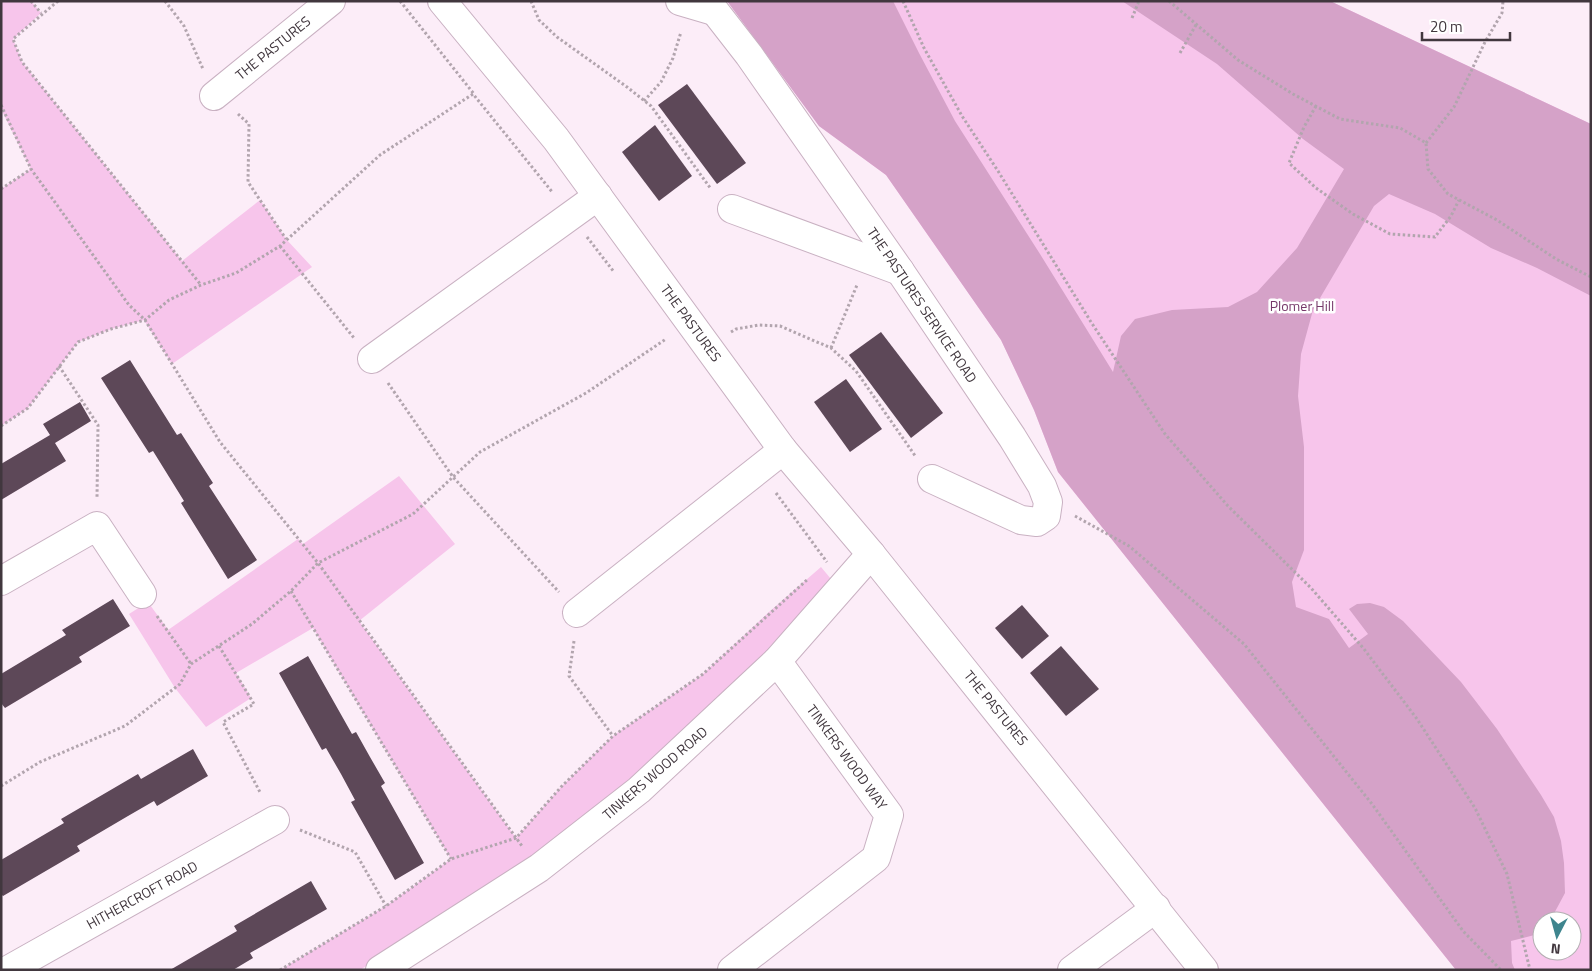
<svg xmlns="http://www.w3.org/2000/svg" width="1592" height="971" font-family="'Titillium Web',sans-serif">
	<rect width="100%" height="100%" fill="#fcedf8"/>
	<!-- green -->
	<g fill="#f7c5eb" fill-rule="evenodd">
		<path d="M1,1H31L41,13L13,39L22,62L182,261L260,200L286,239L312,267L172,364L144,320L111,329L78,342L28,408L1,426V189L31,169L1,109Z"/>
		<path d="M727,1H1330L1591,124V970H1456L1058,472L1034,410L1001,340L886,175L819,126ZM1542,921H1572V951H1542Z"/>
		<path d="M399,476L455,544L359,621L516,838L561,787L613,736L703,674L769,612L821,567L831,579L736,684L655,767L532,859L360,970H280L386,906L451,859L313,628L236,673L251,698L206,727L175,688L129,614L148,602L168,630L298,539L303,544Z"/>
	</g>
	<!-- forest -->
	<path fill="#d5a2c8" d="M727,1H893L919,53L955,121L1040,254L1113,372L1121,336L1135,319L1172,310L1228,307L1257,292L1297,248L1344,169L1303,139L1217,64L1122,1H1330L1591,124V296L1537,268L1491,248L1435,214L1389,194L1374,206L1313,310L1301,354L1298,396L1304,447V550L1292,582L1296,607L1329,619L1349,648L1368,634L1349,609L1357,604L1370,603L1384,607L1403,621L1461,682L1497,729L1541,795L1554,817L1561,841L1564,863L1565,893L1550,921H1542V933L1511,941L1512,963L1515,970H1456L1058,472L1034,410L1001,340L886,175L819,126Z"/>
	<!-- building -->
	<g fill="#5d4858">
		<path d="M687,84L746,163L717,184L658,105Z"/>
		<path d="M655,125L692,176L659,201L622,152Z"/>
		<path d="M881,332L943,413L911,438L849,355Z"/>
		<path d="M130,360L177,435L181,433L213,483L209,486L257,560L228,579L181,503L184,501L153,451L149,453L101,378Z"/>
		<path d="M846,379L882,429L850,452L814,402Z"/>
		<path d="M80,402L91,421L55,443L66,461L1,500V464L50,435L43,424Z"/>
		<path d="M113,599L130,626L79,657L82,662L5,708L1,703V674L66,635L62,630Z"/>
		<path d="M1022,605L1049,636L1022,659L995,628Z"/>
		<path d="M1061,646L1099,689L1066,716L1030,673Z"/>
		<path d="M308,656L352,734L356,732L370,757L385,783L381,786L424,863L395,880L351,802L355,800L341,774L326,748L322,750L279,673Z"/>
		<path d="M193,749L208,776L157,806L154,801L128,816L77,846L80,851L3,896L1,894V860L64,823L61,819L138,774L141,779Z"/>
		<path d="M311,881L327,909L250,953L253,958L233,970H170L237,931L234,926Z"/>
	</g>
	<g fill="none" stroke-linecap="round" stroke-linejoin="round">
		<defs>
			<g id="minor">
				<path d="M442,1L556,139L783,450L871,554L1204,970"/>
				<path d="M680,1L714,11"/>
				<path d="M707,1L749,55L900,271L1012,437L1042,486L1048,502L1046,516L1037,522L1021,520L932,479"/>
				<path d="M214,96L331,1"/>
				<path d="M732,209L900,271"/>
				<path d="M372,359L598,196"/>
				<path d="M1,581L97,526L142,594"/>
				<path d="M577,613L783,450"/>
				<path d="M8,970L275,820"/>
				<path d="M380,970L539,868L639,790L777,661L871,554"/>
				<path d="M732,970L876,858L889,815L777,661"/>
				<path d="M1072,970L1156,908"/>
			</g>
		</defs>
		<!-- minor casing -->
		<use href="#minor" stroke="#c9b1c2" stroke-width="30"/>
		<!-- path -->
		<g stroke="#b2a5ae" stroke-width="3" stroke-dasharray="2.5 2.5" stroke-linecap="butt">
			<path d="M31,1L41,13"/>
			<path d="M58,1L13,39L22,62L201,285"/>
			<path d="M165,1L184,26L203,69"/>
			<path d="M400,1L474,94"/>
			<path d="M531,1L539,20L557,37L627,87L651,106L711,189"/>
			<path d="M903,1L924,48L962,116L998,171L1091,322L1165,434L1228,506L1311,588L1364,649L1417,719L1475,808L1507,874L1530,970"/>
			<path d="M1169,1L1238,60L1293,94L1340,119L1400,128L1426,143L1428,169L1448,194L1497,220L1556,259L1591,277"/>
			<path d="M1132,18L1139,1"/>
			<path d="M1180,53L1197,23"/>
			<path d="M644,101L661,82L673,58L681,32"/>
			<path d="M1,105L31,169L129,305L145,320L220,442L318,563L522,846"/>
			<path d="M1316,106L1304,127L1289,163L1316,188L1353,214L1390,234L1435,237L1451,216L1459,200"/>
			<path d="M238,114L249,124L248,182L286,239"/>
			<path d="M1426,143L1454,107L1485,42L1502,13L1503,1"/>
			<path d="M1,189L31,169"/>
			<path d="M587,237L614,272"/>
			<path d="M280,246L354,338"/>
			<path d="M731,332L736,329L759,325L780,326L831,348L856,371L916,457"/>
			<path d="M831,348L857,285"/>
			<path d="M59,366L98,425L97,498"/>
			<path d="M388,383L453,477L559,592"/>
			<path d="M1,426L28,408L78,342L111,329L145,320L169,300L201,285L236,273L280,246L380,155L473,94L553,193"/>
			<path d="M776,493L827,562"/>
			<path d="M1075,516L1129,546L1244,644L1372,804L1463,931L1501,970"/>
			<path d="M291,591L451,859"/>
			<path d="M157,616L191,664"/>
			<path d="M574,641L569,676L613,736"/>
			<path d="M219,646L254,704L223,722L261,794"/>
			<path d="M1,786L40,762L125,726L180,684L191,664L252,624L291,591L318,563L413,514L480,452L586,393L666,339"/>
			<path d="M300,830L355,852L386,906"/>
			<path d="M280,970L386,906L451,859L516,838L561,787L613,736L703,674L808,579"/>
		</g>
		<!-- minor -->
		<use href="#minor" stroke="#fff" stroke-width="28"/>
	</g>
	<g text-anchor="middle" stroke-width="5" stroke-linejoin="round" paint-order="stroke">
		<!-- street labels -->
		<g font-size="14" fill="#41373e" stroke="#fff">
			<text transform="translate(273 48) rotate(-39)" y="5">THE PASTURES</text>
			<text transform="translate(922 305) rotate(56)" y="5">THE PASTURES SERVICE ROAD</text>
			<text transform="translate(691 323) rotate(54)" y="5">THE PASTURES</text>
			<text transform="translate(996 708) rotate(51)" y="5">THE PASTURES</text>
			<text transform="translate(847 757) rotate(54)" y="5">TINKERS WOOD WAY</text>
			<text transform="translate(655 773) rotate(-41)" y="5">TINKERS WOOD ROAD</text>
			<text transform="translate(142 895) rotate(-29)" y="5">HITHERCROFT ROAD</text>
		</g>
		<!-- park labels -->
		<g font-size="14" fill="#763869" stroke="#fff">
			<text x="1302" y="311">Plomer Hill</text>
		</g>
	</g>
	<!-- border -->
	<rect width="1592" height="971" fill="none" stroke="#41373e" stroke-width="5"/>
	<!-- north arrow -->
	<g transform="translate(1557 936) rotate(186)"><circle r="24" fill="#ffffff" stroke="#b3afb2"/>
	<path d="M0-4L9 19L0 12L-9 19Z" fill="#3e858e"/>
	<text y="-8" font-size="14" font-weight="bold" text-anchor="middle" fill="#41373e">N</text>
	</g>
	<!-- scale -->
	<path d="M1422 32v8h88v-8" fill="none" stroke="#41373e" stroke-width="2.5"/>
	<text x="1430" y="32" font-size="15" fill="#41373e" stroke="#ffffff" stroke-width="4" paint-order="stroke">20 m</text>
</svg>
